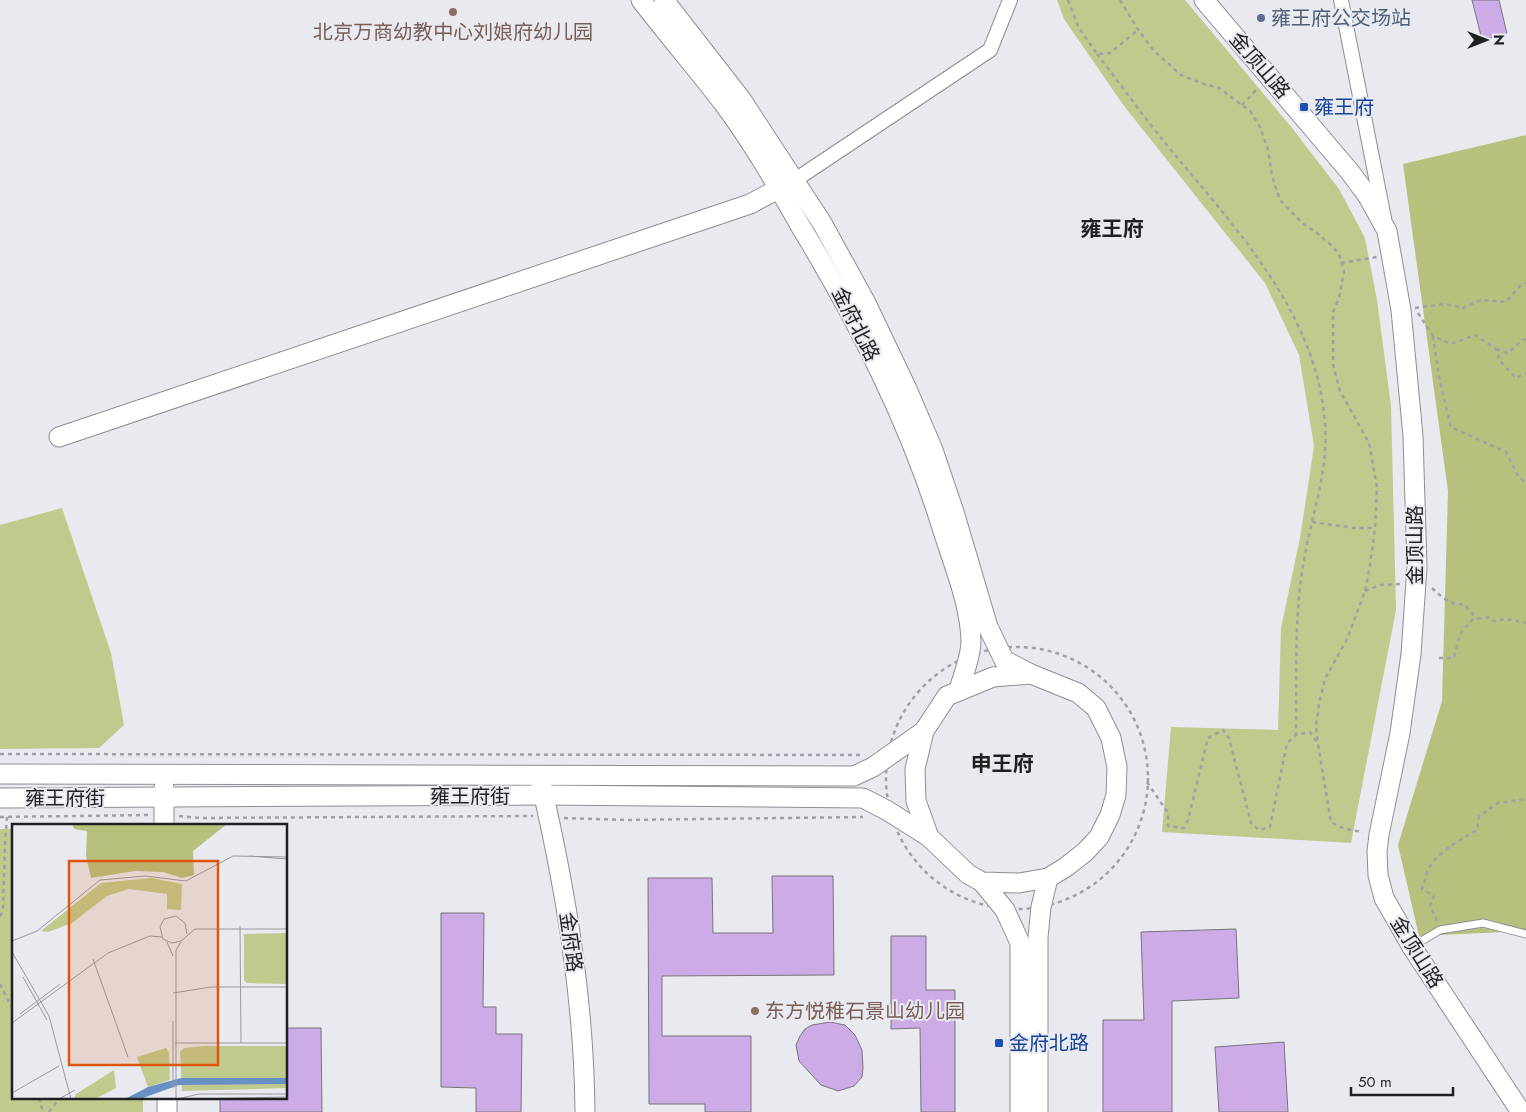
<svg xmlns="http://www.w3.org/2000/svg" width="1526" height="1112" font-family="Jost,'Noto Sans SC',sans-serif">
	<rect width="100%" height="100%" fill="#e8eaf0"/>
	<!-- green -->
	<g fill="#c0ca8c">
		<path d="M1057,0H1185L1292,128L1339,189L1365,238L1377,300L1391,406L1396,610L1351,843L1162,832L1171,727L1278,730L1281,628L1300,538L1314,446L1299,355L1265,283L1124,106L1064,19Z"/>
		<path d="M62,508L111,653L124,725L99,748L0,749V525Z"/>
		<path d="M0,829H14V1098H143V1112H0Z"/>
	</g>
	<!-- forest -->
	<path fill="#b7c17d" d="M1526,135V931L1419,936L1398,845L1442,701L1448,491L1403,164Z"/>
	<!-- building -->
	<g fill="#cdabe6" stroke="#78757a">
		<path d="M1472,0H1499L1507,34L1482,40Z"/>
		<path d="M772,876H833L834,975L662,976V1036H751V1112H705V1104H649L648,878H712L713,933H773Z"/>
		<path d="M441,913H484L483,1007H496V1034H522L521,1112H476V1088L441,1087Z"/>
		<path d="M1236,929L1239,998L1172,1001V1112H1103V1020H1144L1141,932Z"/>
		<path d="M891,936H926V990H955V1112H921L920,1028L891,1029Z"/>
		<path d="M830,1022L845,1025L855,1035L862,1050L863,1068L862,1077L854,1086L838,1091L821,1085L799,1061L796,1045L800,1036L805,1029L812,1025Z"/>
		<path d="M286,1028H321L322,1112H220V1098H286Z"/>
		<path d="M1284,1042L1288,1112H1219L1215,1047Z"/>
	</g>
	<g fill="none" stroke-linecap="round" stroke-linejoin="round">
		<defs>
			<path id="lane" d="M1413,946L1440,930L1483,923L1526,934"/>
			<g id="street">
				<path d="M1341,0L1384,218"/>
				<path d="M795,180L990,50L1010,0"/>
			</g>
			<g id="secondary">
				<path d="M641,0C668,35 697,69 724,104C753,143 777,185 801,227C859,323 910,423 943,531C954,566 970,604 971,641C971,657 963,675 959,690"/>
				<path d="M664,0L741,99L822,223L866,303L907,389L933,450L954,512L988,627L1004,660L1031,674"/>
				<path d="M1204,0L1350,172L1367,195L1387,231L1401,310L1413,436L1417,567L1411,654L1400,733L1379,835L1377,851L1378,875L1384,898L1412,947L1521,1112"/>
				<path d="M59,437L750,204L795,180"/>
				<path d="M1031,674L1078,693L1096,708L1111,738L1117,767L1116,795L1110,815L1099,837L1085,852L1066,867L1048,878L1019,883L982,882L968,874L929,837L916,801L915,769L924,731L947,696L993,677Z"/>
				<path d="M0,774L854,776L873,767L924,731"/>
				<path d="M541,783C566,892 584,1000 585,1112"/>
				<path d="M164,787V826"/>
				<path d="M0,798L544,795L863,798L888,811L929,837"/>
				<path d="M982,882L1005,910L1020,943V1112"/>
				<path d="M167,1098V1112"/>
				<path d="M1038,1112V937L1041,907L1048,878"/>
			</g>
		</defs>
		<!-- lane casing -->
		<use href="#lane" stroke="#8c8e94" stroke-width="9"/>
		<!-- street casing -->
		<use href="#street" stroke="#8c8e94" stroke-width="16"/>
		<!-- secondary casing -->
		<use href="#secondary" stroke="#8c8e94" stroke-width="21"/>
		<!-- path -->
		<g stroke="#a0a1a6" stroke-width="2.5" stroke-dasharray="4 4" stroke-linecap="butt">
			<path d="M1068,0L1079,28L1097,54L1110,53L1138,30"/>
			<path d="M1120,0L1137,28L1154,51L1181,75L1204,84L1219,88L1250,111L1260,127L1268,149L1272,176L1280,200L1302,223L1317,233L1331,245L1339,254L1344,272L1339,298L1333,312V365L1340,391L1369,443L1377,487L1375,528L1370,565L1365,591L1347,639L1325,679L1319,704L1316,727L1318,744"/>
			<path d="M1097,54C1122,86 1145,119 1171,150C1237,230 1317,314 1325,423C1329,474 1309,522 1302,572C1294,626 1297,680 1296,735"/>
			<path d="M1242,105L1258,88"/>
			<path d="M1341,263L1377,257"/>
			<path d="M1415,308L1445,304L1463,308L1481,300L1506,302L1520,286L1526,283"/>
			<path d="M1418,313L1433,336L1451,344L1475,335L1496,349L1500,361L1516,378L1526,373"/>
			<path d="M1433,336L1439,377L1451,427L1506,452L1518,476L1526,483"/>
			<path d="M1496,349L1508,353L1521,341L1526,339"/>
			<path d="M1312,522L1354,528H1375"/>
			<path d="M1432,588C1442,597 1450,606 1464,604L1477,619"/>
			<path d="M1365,591L1381,585L1400,584"/>
			<circle cx="1017" cy="778" r="131"/>
			<path d="M1439,658H1454L1460,634L1472,620L1490,617L1494,621L1507,619L1526,623"/>
			<path d="M0,754L861,755"/>
			<path d="M1147,782L1168,813V826L1184,828L1188,820L1208,738L1223,730L1229,738L1251,823L1259,830L1270,827L1287,743L1296,735L1310,732L1318,744L1331,822L1345,829L1363,832"/>
			<path d="M179,816L199,818L533,816"/>
			<path d="M0,817L148,815"/>
			<path d="M564,818L625,820L863,817"/>
			<path d="M0,916L3,911L5,843L7,817"/>
			<path d="M1437,921L1430,906L1434,896L1422,889C1425,883 1425,876 1428,870C1438,851 1459,841 1477,830L1479,816L1498,803L1526,799"/>
			<path d="M0,984L14,1012"/>
			<path d="M39,1098L43,1112"/>
			<path d="M49,1112L60,1098"/>
		</g>
		<!-- lane -->
		<use href="#lane" stroke="#fff" stroke-width="7"/>
		<!-- street -->
		<use href="#street" stroke="#fff" stroke-width="14"/>
		<!-- secondary -->
		<use href="#secondary" stroke="#fff" stroke-width="19"/>
	</g>
	<!-- markers -->
	<g fill="#8d6e63" stroke="#e8eaf0" stroke-width="2">
		<circle cx="453" cy="12" r="5"/>
		<circle cx="755" cy="1011" r="5"/>
	</g>
	<circle fill="#5c6f8a" stroke="#e8eaf0" stroke-width="2" cx="1261" cy="18" r="5"/>
	<g fill="#1a4fb4" stroke="#e8eaf0" stroke-width="2">
		<rect x="1299" y="102" width="10" height="10" rx="2.5"/>
		<rect x="994" y="1038" width="10" height="10" rx="2.5"/>
	</g>
	<g text-anchor="middle" stroke-width="4" stroke-linejoin="round" paint-order="stroke">
		<!-- service labels -->
		<g font-size="20" fill="#4e5e75" stroke="#e8eaf0" text-anchor="start">
			<text x="1271" y="25">雍王府公交场站</text>
		</g>
		<!-- education labels -->
		<g font-size="20" fill="#785e54" stroke="#e8eaf0">
			<text x="453" y="39">北京万商幼教中心刘娘府幼儿园</text>
			<text x="765" y="1018" text-anchor="start">东方悦稚石景山幼儿园</text>
		</g>
		<!-- street labels -->
		<g font-size="20" fill="#1f2022" stroke="#e8eaf0">
			<text transform="translate(1260 65) rotate(49)" y="7">金顶山路</text>
			<text transform="translate(856 324) rotate(63)" y="7">金府北路</text>
			<text transform="translate(1415 545) rotate(-90)" y="7">金顶山路</text>
			<text x="470" y="803">雍王府街</text>
			<text x="65" y="805">雍王府街</text>
			<text transform="translate(571 942) rotate(82)" y="7">金府路</text>
			<text transform="translate(1417 952) rotate(58)" y="7">金顶山路</text>
		</g>
		<!-- transit labels -->
		<g font-size="20" fill="#164399" stroke="#e8eaf0" text-anchor="start">
			<text x="1314" y="114">雍王府</text>
			<text x="1009" y="1050">金府北路</text>
		</g>
		<!-- neighbourhood labels -->
		<g font-size="21" font-weight="bold" fill="#1f2022" stroke="#e8eaf0">
			<text x="1112" y="236">雍王府</text>
			<text x="1002" y="771">申王府</text>
		</g>
	</g>
	<!-- overview -->
	<g transform="translate(12 824)">
		<rect width="275" height="275" fill="#e8eaf0"/>
		<path d="M139,54L170,60L169,86L155,85V70L117,65L95,72L60,99L36,108L29,107L89,59ZM275,109V160L235,159L232,156V110ZM192,222H275V264L170,267L168,228L172,224ZM154,224L157,228L158,256L136,263L125,233ZM102,246L104,264L83,275H62L64,270Z" fill="#c0ca8c"/>
		<path d="M60,0H215L181,27L182,51L170,54L151,48L123,47L79,54L74,32L75,7L62,5Z" fill="#b7c17d"/>
		<path d="M169,254H275V260L167,261L128,275H113L136,263Z" fill="#6791c4"/>
		<path fill="none" stroke="#98999e" stroke-width="1" d="M237,32L275,35M228,102L229,219M175,110L173,99L164,92L152,95L148,103L151,115L160,119L169,117L183,105H275M0,117L25,107L88,56L133,52L174,57L221,32L275,33M155,118L161,132M0,128L37,192L59,275M81,135L116,233M11,153L35,196M161,169L199,163H275M8,190L48,160M161,197V264M0,199L96,129L138,112L150,113M163,219H275M0,269L47,242M47,275L63,266M164,275V126L169,118M165,275L187,270H275M182,275L275,273"/>
		<path fill="#de560d" fill-opacity="0.15" stroke="#de560d" stroke-width="2.5" d="M57,37H206V241H57Z"/>
		<rect width="275" height="275" fill="none" stroke="#1f2022" stroke-width="2.5"/>
	</g>
	<!-- north arrow -->
	<g transform="translate(1486 40) rotate(90)" stroke="#e8eaf0" stroke-width="4" paint-order="stroke">
	<path d="M0-4L9 19L0 12L-9 19Z" fill="#1f2022"/>
	<text y="-8" font-size="14" font-weight="bold" text-anchor="middle" fill="#1f2022">N</text>
	</g>
	<!-- scale -->
	<path d="M1351 1087v8h102v-8" fill="none" stroke="#1f2022" stroke-width="2.5"/>
	<text x="1358" y="1087" font-size="15" fill="#1f2022" stroke="#e8eaf0" stroke-width="4" paint-order="stroke">50 m</text>
</svg>
